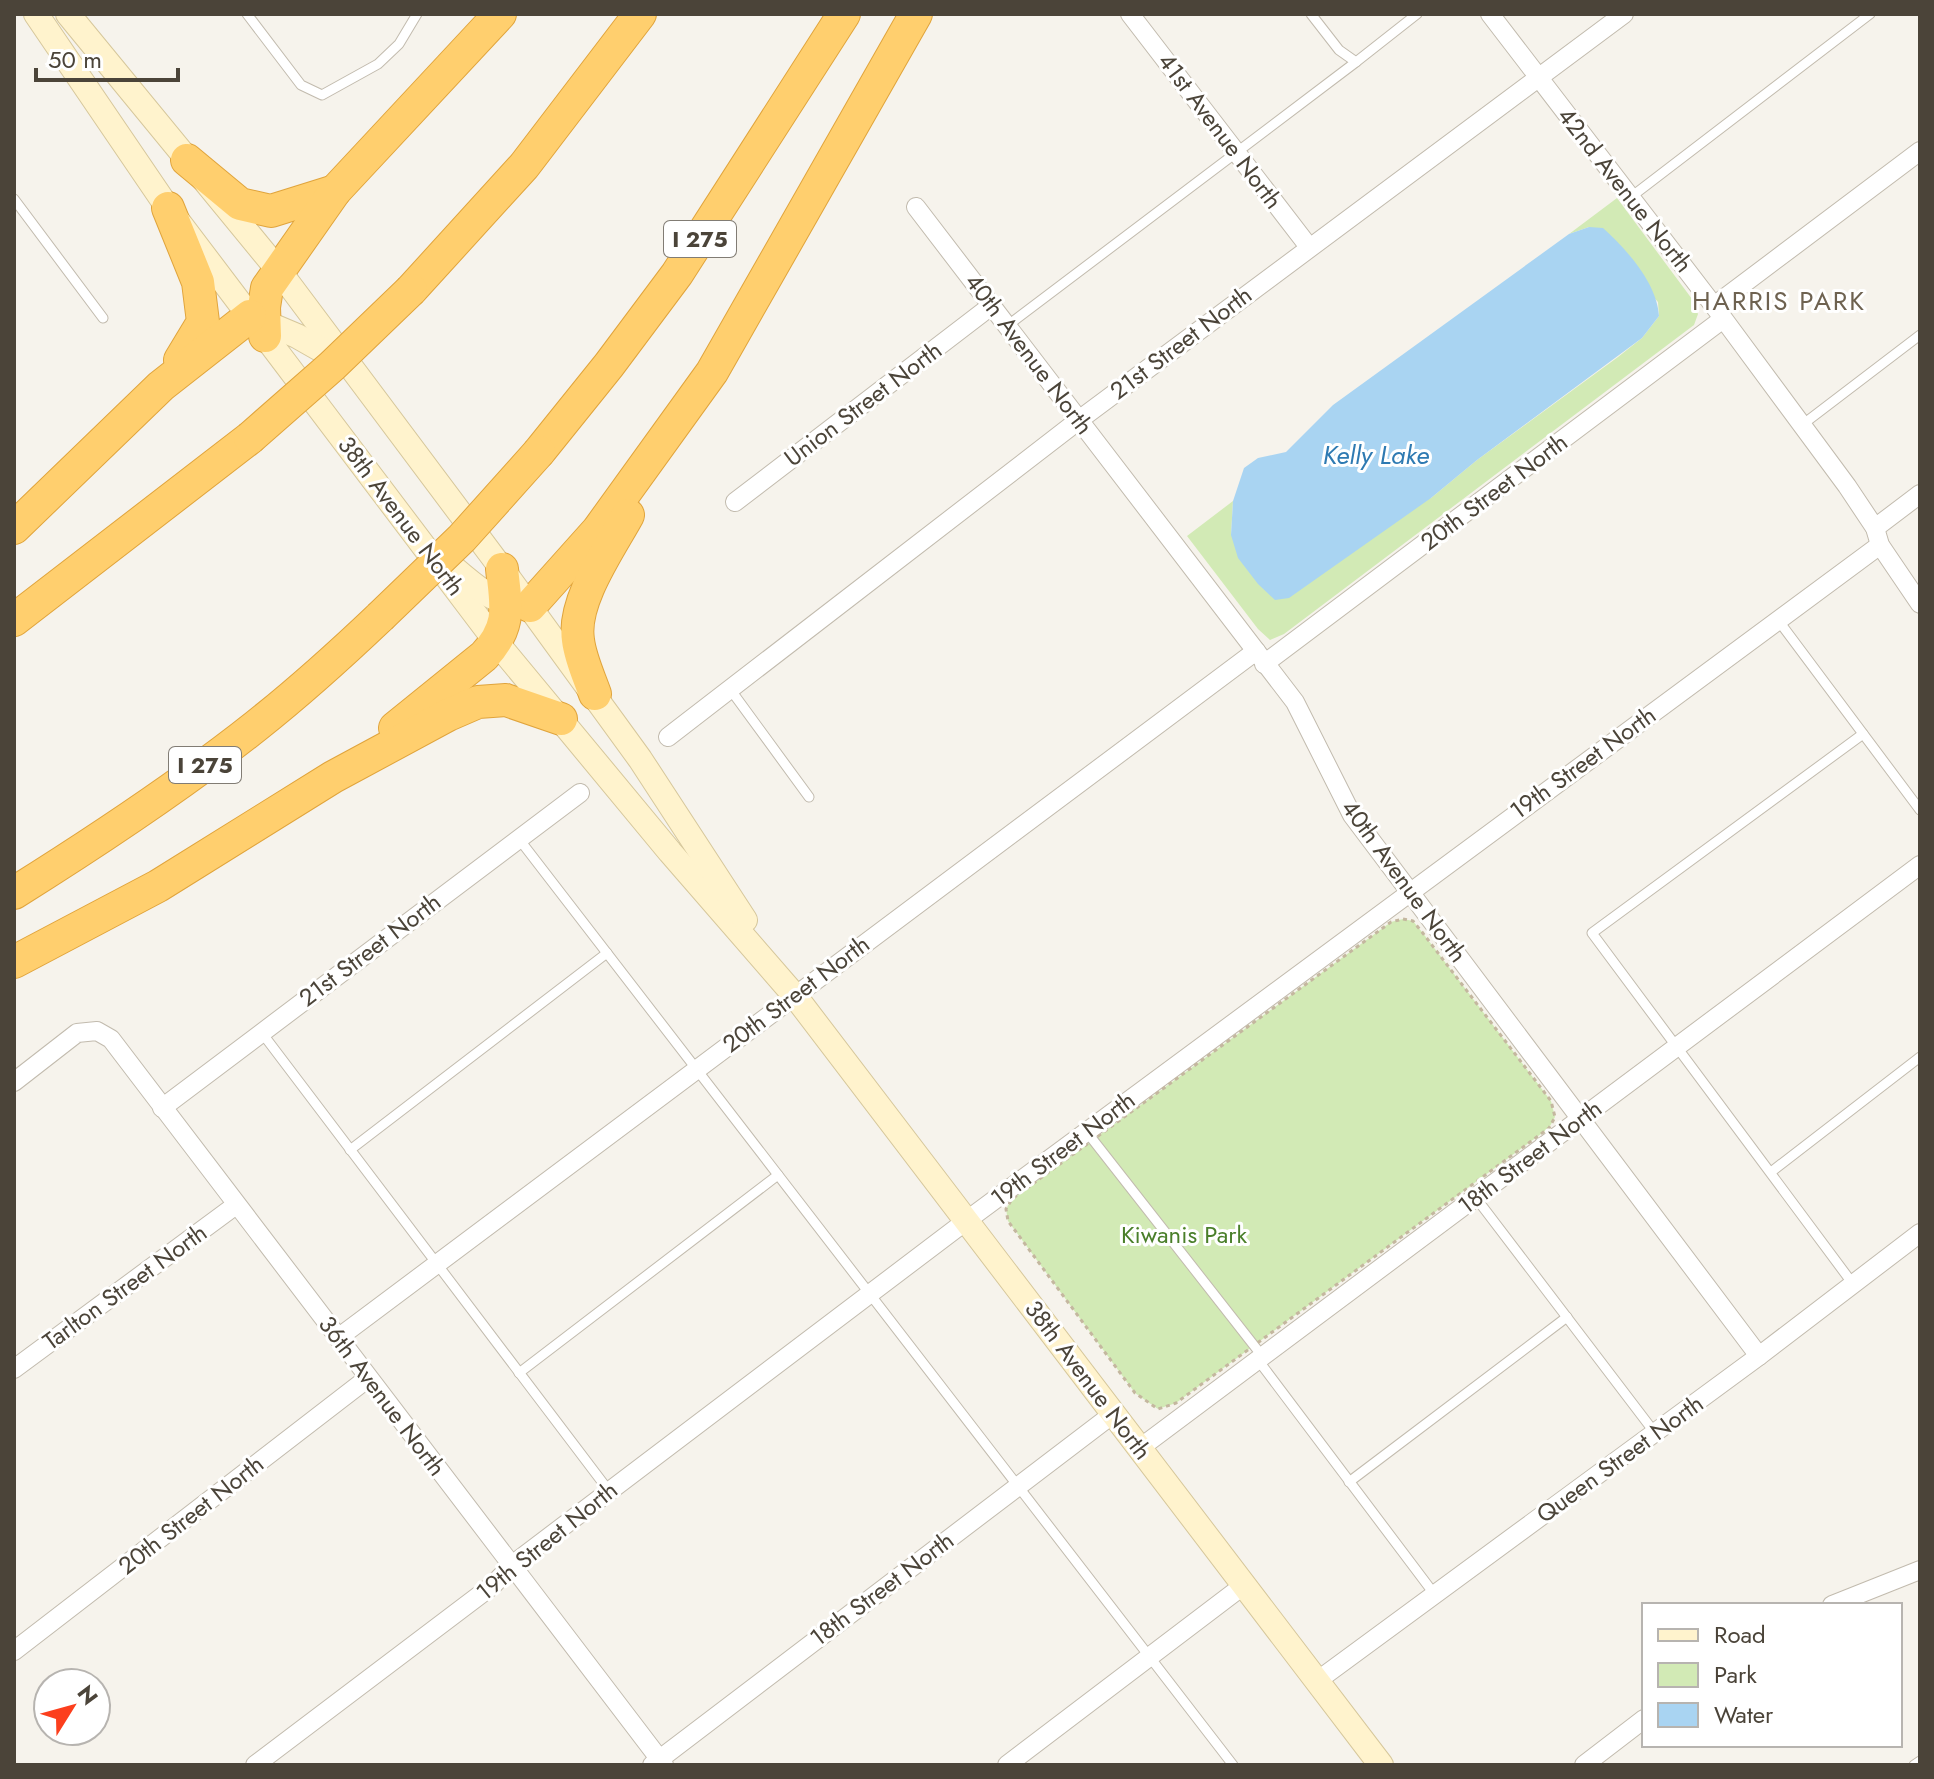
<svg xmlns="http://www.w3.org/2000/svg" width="1934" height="1779" font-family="Jost,sans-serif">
	<rect width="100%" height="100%" fill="#f6f3ec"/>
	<!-- green -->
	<g fill="#d2eab5">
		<path d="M1617,198L1692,299L1698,314L1694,325L1284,634L1270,640L1258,629L1187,536L1233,501L1231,535L1431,498L1477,460L1618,357L1642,338L1659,316L1658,302L1589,227L1569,234Z"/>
		<path d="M1403,919L1413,921L1422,932L1551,1101L1555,1117L1549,1128L1176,1403L1158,1409L1135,1393L1008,1221L1006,1209L1012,1199L1391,922Z"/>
	</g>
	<!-- water -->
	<path fill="#a9d4f2" d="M1589,227L1603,228C1627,250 1657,283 1659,316L1642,338L1477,460L1431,498L1289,598L1275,600L1258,584L1238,558L1231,535L1233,501L1244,468L1258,458L1286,452L1333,405L1569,234Z"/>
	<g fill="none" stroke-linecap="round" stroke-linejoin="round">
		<defs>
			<g id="service">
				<path d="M247,14L301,85L322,95L378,64L399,44L417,14"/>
				<path d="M1311,14L1339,50L1356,62L1417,14"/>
				<path d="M1631,197L1870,14"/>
				<path d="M14,199L103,318"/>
				<path d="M1007,326L1356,62"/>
				<path d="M1802,425L1920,335"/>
				<path d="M1778,620L1920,810"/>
				<path d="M730,689L809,797"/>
				<path d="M519,839L1233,1765"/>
				<path d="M262,1033L609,1491"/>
				<path d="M1086,1131L1263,1357"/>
				<path d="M350,1150L607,953"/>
				<path d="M1771,1172L1920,1057"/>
				<path d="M1476,1198L1655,1433"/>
				<path d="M1853,1284L1592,933L1863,734"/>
				<path d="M1258,1360L1435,1595"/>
				<path d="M519,1373L778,1175"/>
				<path d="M1349,1482L1567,1317"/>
				<path d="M1914,1765L1920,1761"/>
			</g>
			<g id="minor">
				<path d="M1130,14L1309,247"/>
				<path d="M1490,14L1714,306L1847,486L1875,528L1880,545L1920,604"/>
				<path d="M916,207L1295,702L1352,815L1759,1356"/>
				<path d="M1714,306L1920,151"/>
				<path d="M735,502L991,306"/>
				<path d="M1875,528L1920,494"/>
				<path d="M1264,664L1723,319"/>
				<path d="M668,737L1079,420L1624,14"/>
				<path d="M14,1082L77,1033L97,1031L111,1039L664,1765"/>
				<path d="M162,1108L580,793"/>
				<path d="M338,1338L1256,651"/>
				<path d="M14,1369L236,1205"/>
				<path d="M1140,1448L1920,865"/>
				<path d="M1832,1605L1920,1570"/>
				<path d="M14,1651L368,1378"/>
				<path d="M1317,1681L1759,1356L1920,1233"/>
				<path d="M255,1765L493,1585L512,1565L966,1221L1880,545"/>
				<path d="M652,1765L1113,1414"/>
				<path d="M1007,1765L1244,1585"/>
				<path d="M1584,1765L1644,1719"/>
			</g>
			<g id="secondary">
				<path d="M36,14L168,208L497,643L670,852L795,996L1381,1765"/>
				<path d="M68,14L279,271L502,569L640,759L745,920"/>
				<path d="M252,317L297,336L341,361"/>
				<path d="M449,564C470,582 492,603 519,605"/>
			</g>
			<g id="motorway">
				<path d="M187,160L240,204L271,211L335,191"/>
				<path d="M168,208L198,282L203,322L180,360"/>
				<path d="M411,290L524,166L640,14"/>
				<path d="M265,336L264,307L267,288L335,191L500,14"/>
				<path d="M539,452L609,365L677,274L844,14"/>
				<path d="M14,528L161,386L250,316"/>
				<path d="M530,606L598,530L712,372L916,14"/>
				<path d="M14,620L250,438"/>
				<path d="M595,694C589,677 580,658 578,640C572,601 610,548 628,515"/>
				<path d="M395,728L484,656C512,626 506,606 502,569"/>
				<path d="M14,893C97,841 179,787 256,726C299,692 340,655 380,617"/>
				<path d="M14,962L158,886L333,777L448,715L478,702L506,700L561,719"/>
			</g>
		</defs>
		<!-- service casing -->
		<use href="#service" stroke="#c2bbae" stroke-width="11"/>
		<!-- minor casing -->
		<use href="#minor" stroke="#c2bbae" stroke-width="20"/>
		<!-- secondary casing -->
		<use href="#secondary" stroke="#d6c79b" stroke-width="26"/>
		<!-- motorway casing -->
		<use href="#motorway" stroke="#e0a43c" stroke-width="34"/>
		<!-- path -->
		<path stroke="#c4b79f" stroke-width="3" stroke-dasharray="4 4" stroke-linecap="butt" d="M1403,919L1413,921L1422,932L1551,1101L1555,1117L1549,1128L1176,1403L1158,1409L1135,1393L1008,1221L1006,1209L1012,1199L1391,922Z"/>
		<!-- service -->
		<use href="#service" stroke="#fff" stroke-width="9"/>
		<!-- minor -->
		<use href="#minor" stroke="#fff" stroke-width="18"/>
		<!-- secondary -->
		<use href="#secondary" stroke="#fff3cd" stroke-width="24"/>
		<!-- motorway -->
		<use href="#motorway" stroke="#ffcf6e" stroke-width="32"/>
		<defs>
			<g id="motorway-bridge">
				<path d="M250,438L332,366L411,290"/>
				<path d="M380,617L462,538L539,452"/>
			</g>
		</defs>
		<!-- motorway-bridge casing -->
		<use href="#motorway-bridge" stroke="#e0a43c" stroke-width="34" stroke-linecap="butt"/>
		<!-- motorway-bridge -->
		<use href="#motorway-bridge" stroke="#ffcf6e" stroke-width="32"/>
	</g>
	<g text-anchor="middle" stroke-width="6" stroke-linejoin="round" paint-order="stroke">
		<!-- shield labels -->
		<g fill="#fff" stroke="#817c74" stroke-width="2">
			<rect x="664" y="221" width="72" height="36" rx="6"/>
			<rect x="169" y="747" width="72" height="36" rx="6"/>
		</g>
		<g font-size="22" font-weight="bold" fill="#4b4439">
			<text x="700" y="247">I 275</text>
			<text x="205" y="773">I 275</text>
		</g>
		<!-- street labels -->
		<g font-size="24" fill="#4b4439" stroke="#fff">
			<text transform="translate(1220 131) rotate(53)" y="8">41st Avenue North</text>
			<text transform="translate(1625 190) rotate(52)" y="8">42nd Avenue North</text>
			<text transform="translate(1181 343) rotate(-37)" y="8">21st Street North</text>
			<text transform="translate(1029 354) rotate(53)" y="8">40th Avenue North</text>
			<text transform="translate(863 404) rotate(-37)" y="8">Union Street North</text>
			<text transform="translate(1494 492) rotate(-37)" y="8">20th Street North</text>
			<text transform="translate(401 516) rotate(53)" y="8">38th Avenue North</text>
			<text transform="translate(1583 763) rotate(-36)" y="8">19th Street North</text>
			<text transform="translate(1404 881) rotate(54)" y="8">40th Avenue North</text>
			<text transform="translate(370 950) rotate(-37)" y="8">21st Street North</text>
			<text transform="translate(796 994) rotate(-37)" y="8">20th Street North</text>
			<text transform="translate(1063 1149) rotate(-37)" y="8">19th Street North</text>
			<text transform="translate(1530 1157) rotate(-37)" y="8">18th Street North</text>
			<text transform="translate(125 1287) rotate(-36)" y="8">Tarlton Street North</text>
			<text transform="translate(1088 1380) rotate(53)" y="8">38th Avenue North</text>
			<text transform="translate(382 1396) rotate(53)" y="8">36th Avenue North</text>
			<text transform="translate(1620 1459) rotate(-36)" y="8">Queen Street North</text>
			<text transform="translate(191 1515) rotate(-38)" y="8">20th Street North</text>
			<text transform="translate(547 1541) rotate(-39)" y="8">19th Street North</text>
			<text transform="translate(882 1589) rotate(-37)" y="8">18th Street North</text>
		</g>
		<!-- park labels -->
		<g font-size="24" fill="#4a7f2a" stroke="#fff">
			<text x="1184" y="1243">Kiwanis Park</text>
		</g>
		<!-- neighbourhood labels -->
		<g font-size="26" letter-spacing="2" fill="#6e6250" stroke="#fff">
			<text x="1779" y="310">HARRIS PARK</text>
		</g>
		<!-- water labels -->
		<g font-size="26" font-style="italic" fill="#2e7ab2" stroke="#fff">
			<text x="1376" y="464">Kelly Lake</text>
		</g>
	</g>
	<!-- border -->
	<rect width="1934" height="1779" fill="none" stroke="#4b4439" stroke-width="32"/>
	<!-- legend -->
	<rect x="1642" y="1603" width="260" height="144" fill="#ffffff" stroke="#b7b4b0" stroke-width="2"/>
	<rect x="1658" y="1629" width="40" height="12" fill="#fff3cd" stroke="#b7b4b0" stroke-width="2"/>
	<text x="1714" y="1643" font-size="24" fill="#4b4439">Road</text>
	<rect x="1658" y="1663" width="40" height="24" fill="#d2eab5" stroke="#b7b4b0" stroke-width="2"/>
	<text x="1714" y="1683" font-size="24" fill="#4b4439">Park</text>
	<rect x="1658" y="1703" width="40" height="24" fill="#a9d4f2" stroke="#b7b4b0" stroke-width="2"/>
	<text x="1714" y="1723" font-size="24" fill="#4b4439">Water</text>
	<!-- north arrow -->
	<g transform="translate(72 1707) rotate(53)"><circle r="38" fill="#ffffff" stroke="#b7b4b0" stroke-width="2"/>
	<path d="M0-6L14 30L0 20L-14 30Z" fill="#fc3f1d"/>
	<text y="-12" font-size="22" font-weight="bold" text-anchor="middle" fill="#4b4439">N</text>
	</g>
	<!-- scale -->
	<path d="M36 68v12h142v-12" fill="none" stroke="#4b4439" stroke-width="4"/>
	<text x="48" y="68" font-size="24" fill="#4b4439" stroke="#ffffff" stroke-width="6" paint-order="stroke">50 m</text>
</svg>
